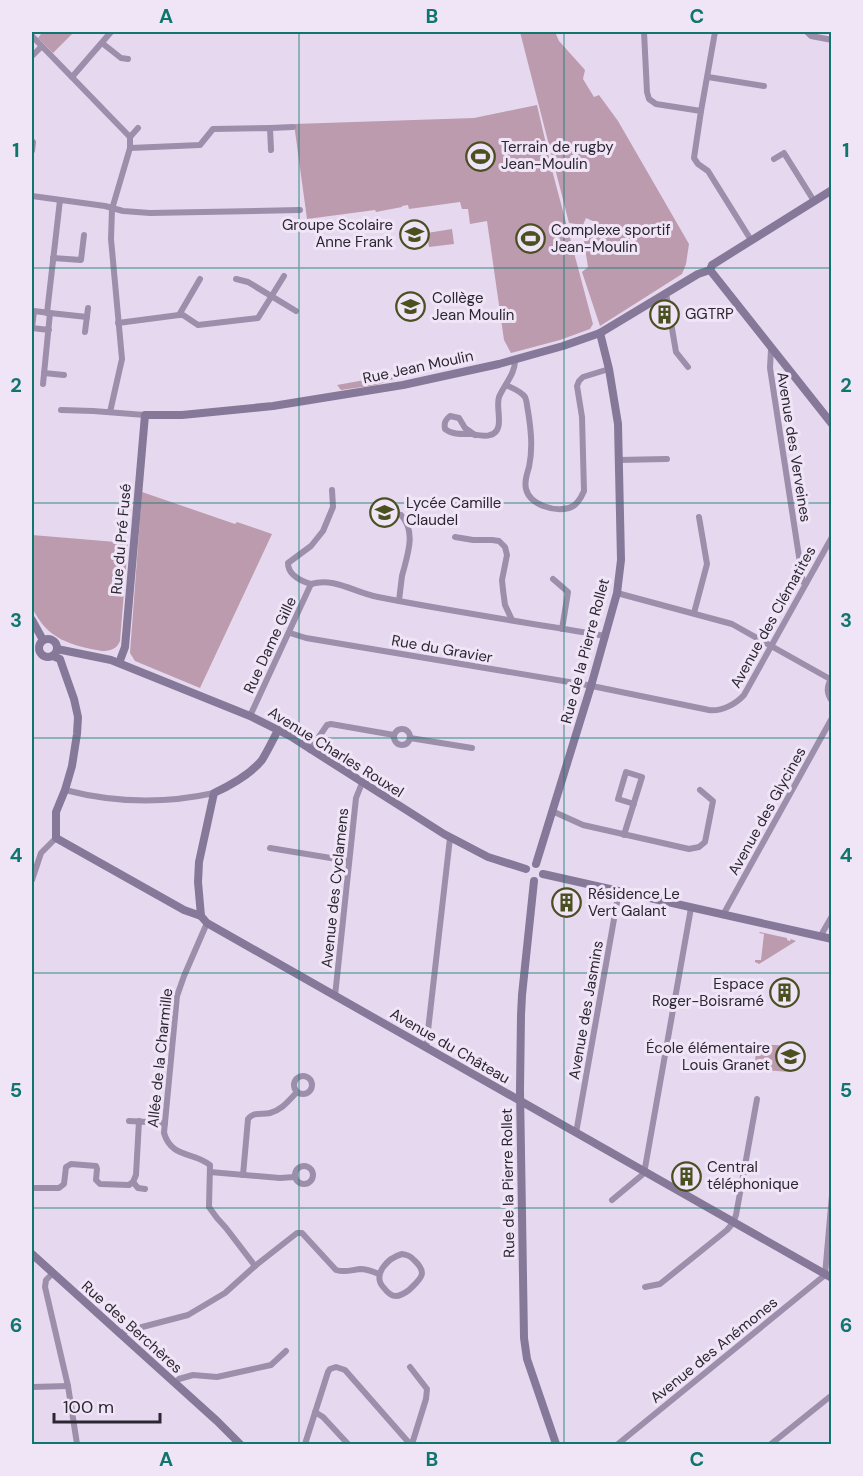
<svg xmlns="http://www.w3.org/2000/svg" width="863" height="1476" font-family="'DM Sans',sans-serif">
	<rect width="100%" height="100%" fill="#e6d9ef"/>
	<!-- green -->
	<g fill="#bc9baf">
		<path d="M39,32H74L53,53L38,38L41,34Z"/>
		<path d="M520,32H555L559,41L585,70L583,79L594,97L599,95L618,121L689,244L686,264L682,274L600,326L582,272L588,267L583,236L593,233L595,222L586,218L583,225L569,223Z"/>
		<path d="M537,105L552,170L593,324L590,329L560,340L511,353L504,340L487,221L470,224L468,209H462L460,202L409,209L408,205L402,206V207L376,212L375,210L307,219L294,124L474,118Z"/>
		<path d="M452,229L454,244L429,247L427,233Z"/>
		<path d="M398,374L399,377L376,385L341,390L337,385Z"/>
		<path d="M142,492L235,524L237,522L272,534L200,688L135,661L130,653Z"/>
		<path d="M32,535L128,543L120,641C117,649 110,651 102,651C72,646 46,639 32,607Z"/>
		<path d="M760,932L787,938V940L790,941L791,939L796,941L759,964L755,962V960H761L764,934L759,933Z"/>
		<path d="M757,1044L791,1046L789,1072L754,1069Z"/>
	</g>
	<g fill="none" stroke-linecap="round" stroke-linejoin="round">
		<!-- street -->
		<g stroke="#9d8fab" stroke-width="6">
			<path d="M644,32L647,92L649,99L656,104L701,111"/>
			<path d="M715,32L701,111L694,158L698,164L708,171L751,240"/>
			<path d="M807,32L811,36L832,40"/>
			<path d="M32,36L130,137V148L112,209L111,239L122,359L110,412"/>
			<path d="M102,43L121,58L128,59"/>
			<path d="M32,56L41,47"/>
			<path d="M72,77L111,32"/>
			<path d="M708,77L764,86"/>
			<path d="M270,128L293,127"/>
			<path d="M130,137L138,128"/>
			<path d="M32,141L33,142L32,151"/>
			<path d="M130,148L200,145L213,129L270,128L271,150"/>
			<path d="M774,159L784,153L814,201"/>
			<path d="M32,196L105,206L123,211L150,213L300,210"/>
			<path d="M53,258L81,260L84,235"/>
			<path d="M236,279L248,282L296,311"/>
			<path d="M666,293L676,352L688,367"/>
			<path d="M47,313L60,200"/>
			<path d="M50,313L87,317"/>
			<path d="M179,315L200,279"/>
			<path d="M118,323L179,315H183L198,325L258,318L284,276"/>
			<path d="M85,332L88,308"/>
			<path d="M771,349L770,368L802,576L803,582L806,583"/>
			<path d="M44,373L64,375"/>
			<path d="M43,384L50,313L34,311L32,328L49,330"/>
			<path d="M506,385C512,388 521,391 525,397C527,401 527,407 528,411C531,430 533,448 529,467C527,474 524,481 526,489C530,505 554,512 569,508C577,506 581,498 584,491L582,417L577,386L579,381L583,377L609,369"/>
			<path d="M61,410L93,411L145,415"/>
			<path d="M475,435L465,428L459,418L450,416C445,420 444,423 445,429C452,435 463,434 472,434C477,435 485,437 490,435C506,431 495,408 499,397C504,385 516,373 515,359"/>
			<path d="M618,460L667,459"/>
			<path d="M383,511L401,515C417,532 407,556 402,576C401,584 400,592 399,601"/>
			<path d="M455,537L473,540H492L499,541L505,547L507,555L502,580L503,590L505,605L512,620"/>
			<path d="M553,579L568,592L562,629"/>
			<path d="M311,584C335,577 355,593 378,597C454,612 530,623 606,636"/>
			<path d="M311,584C301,581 288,575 288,563L311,546L323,531L333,507L332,490"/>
			<path d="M617,593L732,624L830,679"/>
			<path d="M694,613L707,564L699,517"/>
			<path d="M290,633L306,638L587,685L709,710C721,712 736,704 744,695L832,537"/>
			<path d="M832,678C827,685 826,693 832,701"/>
			<path d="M250,716L311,584"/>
			<circle cx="402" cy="737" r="8"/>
			<path d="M410,738L472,748"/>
			<path d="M310,750L327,725L331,724L394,735"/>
			<path d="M65,790C115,803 164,804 214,793"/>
			<path d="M552,811L583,825L689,849L699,847L705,842L713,801L700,790"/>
			<path d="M624,835L642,777L626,772L618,799L634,804"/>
			<path d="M270,848L349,861"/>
			<path d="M32,880L41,853L56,838"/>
			<path d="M723,915L832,718"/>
			<path d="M207,923L184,976L177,996L164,1133C172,1159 193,1151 210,1165L209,1207L217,1218L226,1228L255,1266"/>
			<path d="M820,937L832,916"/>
			<path d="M335,996L356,798L362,783"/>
			<path d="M426,1048L450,838"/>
			<circle cx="303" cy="1085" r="9"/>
			<path d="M129,1121L165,1123"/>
			<path d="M576,1133L619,891"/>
			<circle cx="304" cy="1175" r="9"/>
			<path d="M210,1172L280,1178L295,1177"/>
			<path d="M243,1175L248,1119C254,1111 262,1115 270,1113C282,1110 289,1100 297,1092"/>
			<path d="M133,1182L138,1188L145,1189"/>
			<path d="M32,1188H59L64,1184L66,1167L71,1164L96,1166L97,1169L96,1180L100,1184L129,1185L133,1182L136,1175L139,1121"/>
			<path d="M612,1200L642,1175L645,1168L691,908"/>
			<path d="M402,1254C408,1255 410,1256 414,1260C429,1274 420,1279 409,1290C405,1293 401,1296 396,1296C392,1296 387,1292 384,1288C371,1275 388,1258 402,1254Z"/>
			<path d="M52,1274L46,1280L45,1287L68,1386L77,1444"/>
			<path d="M645,1287L660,1284L727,1230L733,1223L736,1215L757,1099"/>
			<path d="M121,1334L123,1332L188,1315L225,1293L255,1266L297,1233H302L336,1270C345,1273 351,1270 360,1269C367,1269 372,1271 379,1274"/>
			<path d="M410,1367L427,1389L426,1399L412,1444"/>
			<path d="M174,1383L179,1379L193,1375L217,1377L271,1365L286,1351"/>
			<path d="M32,1387L68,1386"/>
			<path d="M315,1412L323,1417L348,1444"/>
			<path d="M305,1444L328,1372L330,1369L336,1367L345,1370L410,1444"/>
			<path d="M618,1444L825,1275L832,1195"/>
			<path d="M771,1444L832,1395"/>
		</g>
		<!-- secondary -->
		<g stroke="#867899" stroke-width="8">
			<path d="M710,270L832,424"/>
			<path d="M710,270L712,265L832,190"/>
			<path d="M32,620L43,640"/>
			<circle cx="48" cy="648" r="9"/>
			<path d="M57,649L111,660L250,716L290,736L444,834L488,857L526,869"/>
			<path d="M53,656L60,659L62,665L74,699L78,717L77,734L72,766L65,790L56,812V838L184,910L201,916L207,923L832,1278"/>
			<path d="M119,663L125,647L145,415H182L273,406L403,385L499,364L563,346L600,333L698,274L710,270"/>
			<path d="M536,864L591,686L617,593L621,560L618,424L609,369L600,333"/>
			<path d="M543,874L832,939"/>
			<path d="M534,881L522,995L521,1015L520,1090L524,1338L527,1359L556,1444"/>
			<path d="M201,916L198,882L199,862L214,793C231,785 250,775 262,760C268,750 273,740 278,730"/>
			<path d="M32,1254L217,1421L240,1444"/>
		</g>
	</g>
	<!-- grid -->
	<path fill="none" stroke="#0f766e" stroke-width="1.5" stroke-opacity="0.55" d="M299,32V1444M564,32V1444M32,268H832M32,503H832M32,738H832M32,973H832M32,1208H832"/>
	<!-- icons -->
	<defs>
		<symbol id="stadium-ring" viewBox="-11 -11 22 22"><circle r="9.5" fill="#f0e5f7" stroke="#4a5020" stroke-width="1.5"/><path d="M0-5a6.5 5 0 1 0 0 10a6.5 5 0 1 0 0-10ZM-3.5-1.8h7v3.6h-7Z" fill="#4a5020"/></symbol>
		<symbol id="school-ring" viewBox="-11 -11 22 22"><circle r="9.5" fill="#f0e5f7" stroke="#4a5020" stroke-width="1.5"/><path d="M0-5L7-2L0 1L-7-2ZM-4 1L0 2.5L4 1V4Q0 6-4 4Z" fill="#4a5020"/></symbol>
		<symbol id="building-ring" viewBox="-11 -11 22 22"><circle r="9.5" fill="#f0e5f7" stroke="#4a5020" stroke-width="1.5"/><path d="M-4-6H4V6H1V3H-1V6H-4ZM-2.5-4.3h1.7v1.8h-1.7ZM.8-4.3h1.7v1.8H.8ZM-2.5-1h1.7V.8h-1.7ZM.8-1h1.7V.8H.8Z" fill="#4a5020"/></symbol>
	</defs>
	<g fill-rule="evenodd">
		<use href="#stadium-ring" x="464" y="140" width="33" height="33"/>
		<use href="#school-ring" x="398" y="218" width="33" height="33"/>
		<use href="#stadium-ring" x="514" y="222" width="33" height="33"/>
		<use href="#school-ring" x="394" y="290" width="33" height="33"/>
		<use href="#building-ring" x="648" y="298" width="33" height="33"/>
		<use href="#school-ring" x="368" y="496" width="33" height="33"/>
		<use href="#building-ring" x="550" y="886" width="33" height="33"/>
		<use href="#building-ring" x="768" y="976" width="33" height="33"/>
		<use href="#school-ring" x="774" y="1040" width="33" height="33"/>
		<use href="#building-ring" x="670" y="1160" width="33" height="33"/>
	</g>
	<g text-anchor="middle" stroke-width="6" stroke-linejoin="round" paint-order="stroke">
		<!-- poi labels -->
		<g font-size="15" fill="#2b2632" stroke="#f0e5f7" text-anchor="start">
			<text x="501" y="152">Terrain de rugby<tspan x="501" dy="17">Jean-Moulin</tspan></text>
			<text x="393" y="230" text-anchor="end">Groupe Scolaire<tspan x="393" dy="17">Anne Frank</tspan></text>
			<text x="551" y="235">Complexe sportif<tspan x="551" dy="17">Jean-Moulin</tspan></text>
			<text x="432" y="303">Collège<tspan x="432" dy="17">Jean Moulin</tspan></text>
			<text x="685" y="319">GGTRP</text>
			<text x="406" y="508">Lycée Camille<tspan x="406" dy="17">Claudel</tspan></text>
			<text x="588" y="899">Résidence Le<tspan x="588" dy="17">Vert Galant</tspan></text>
			<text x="764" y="989" text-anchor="end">Espace<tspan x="764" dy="17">Roger-Boisramé</tspan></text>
			<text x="770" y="1053" text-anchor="end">École élémentaire<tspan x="770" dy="17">Louis Granet</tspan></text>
			<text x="707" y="1172">Central<tspan x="707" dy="17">téléphonique</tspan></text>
		</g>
		<!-- street labels -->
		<g font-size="15" fill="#2b2632" stroke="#f0e5f7">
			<text transform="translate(418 367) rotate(-12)" y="5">Rue Jean Moulin</text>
			<text transform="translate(794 447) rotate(81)" y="5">Avenue des Verveines</text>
			<text transform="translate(121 539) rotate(-85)" y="5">Rue du Pré Fusé</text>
			<text transform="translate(773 617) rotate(-61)" y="5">Avenue des Clématites</text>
			<text transform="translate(270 645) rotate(-65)" y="5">Rue Dame Gille</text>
			<text transform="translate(442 649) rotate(10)" y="5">Rue du Gravier</text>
			<text transform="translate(585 651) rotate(-75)" y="5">Rue de la Pierre Rollet</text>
			<text transform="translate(336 752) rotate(32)" y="5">Avenue Charles Rouxel</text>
			<text transform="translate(767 811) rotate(-61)" y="5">Avenue des Glycines</text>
			<text transform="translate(335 888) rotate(-84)" y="5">Avenue des Cyclamens</text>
			<text transform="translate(586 1010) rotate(-80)" y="5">Avenue des Jasmins</text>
			<text transform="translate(450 1046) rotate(30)" y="5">Avenue du Château</text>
			<text transform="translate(160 1058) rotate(-84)" y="5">Allée de la Charmille</text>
			<text transform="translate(508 1183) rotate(-91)" y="5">Rue de la Pierre Rollet</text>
			<text transform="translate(132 1327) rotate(42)" y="5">Rue des Berchères</text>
			<text transform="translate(714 1350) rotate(-39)" y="5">Avenue des Anémones</text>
		</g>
	</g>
	<!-- border -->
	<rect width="863" height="1476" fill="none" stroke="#f0e5f7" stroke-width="66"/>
	<!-- scale -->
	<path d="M54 1413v9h106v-9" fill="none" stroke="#2b2632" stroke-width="3"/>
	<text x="63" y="1413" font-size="18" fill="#2b2632" stroke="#f0e5f7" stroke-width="4.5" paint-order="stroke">100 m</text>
	<rect x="33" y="33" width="797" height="1410" fill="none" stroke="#0f766e" stroke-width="2"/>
	<g font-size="20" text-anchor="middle" font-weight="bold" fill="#0f766e">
		<text x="166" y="23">A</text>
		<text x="432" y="23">B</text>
		<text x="697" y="23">C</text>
		<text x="16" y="157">1</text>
		<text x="846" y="157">1</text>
		<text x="16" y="392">2</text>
		<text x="846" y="392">2</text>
		<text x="16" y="627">3</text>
		<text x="846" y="627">3</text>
		<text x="16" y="862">4</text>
		<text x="846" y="862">4</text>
		<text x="16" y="1097">5</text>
		<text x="846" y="1097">5</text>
		<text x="16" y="1332">6</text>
		<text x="846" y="1332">6</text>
		<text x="166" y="1466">A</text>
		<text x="432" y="1466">B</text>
		<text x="697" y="1466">C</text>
	</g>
</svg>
